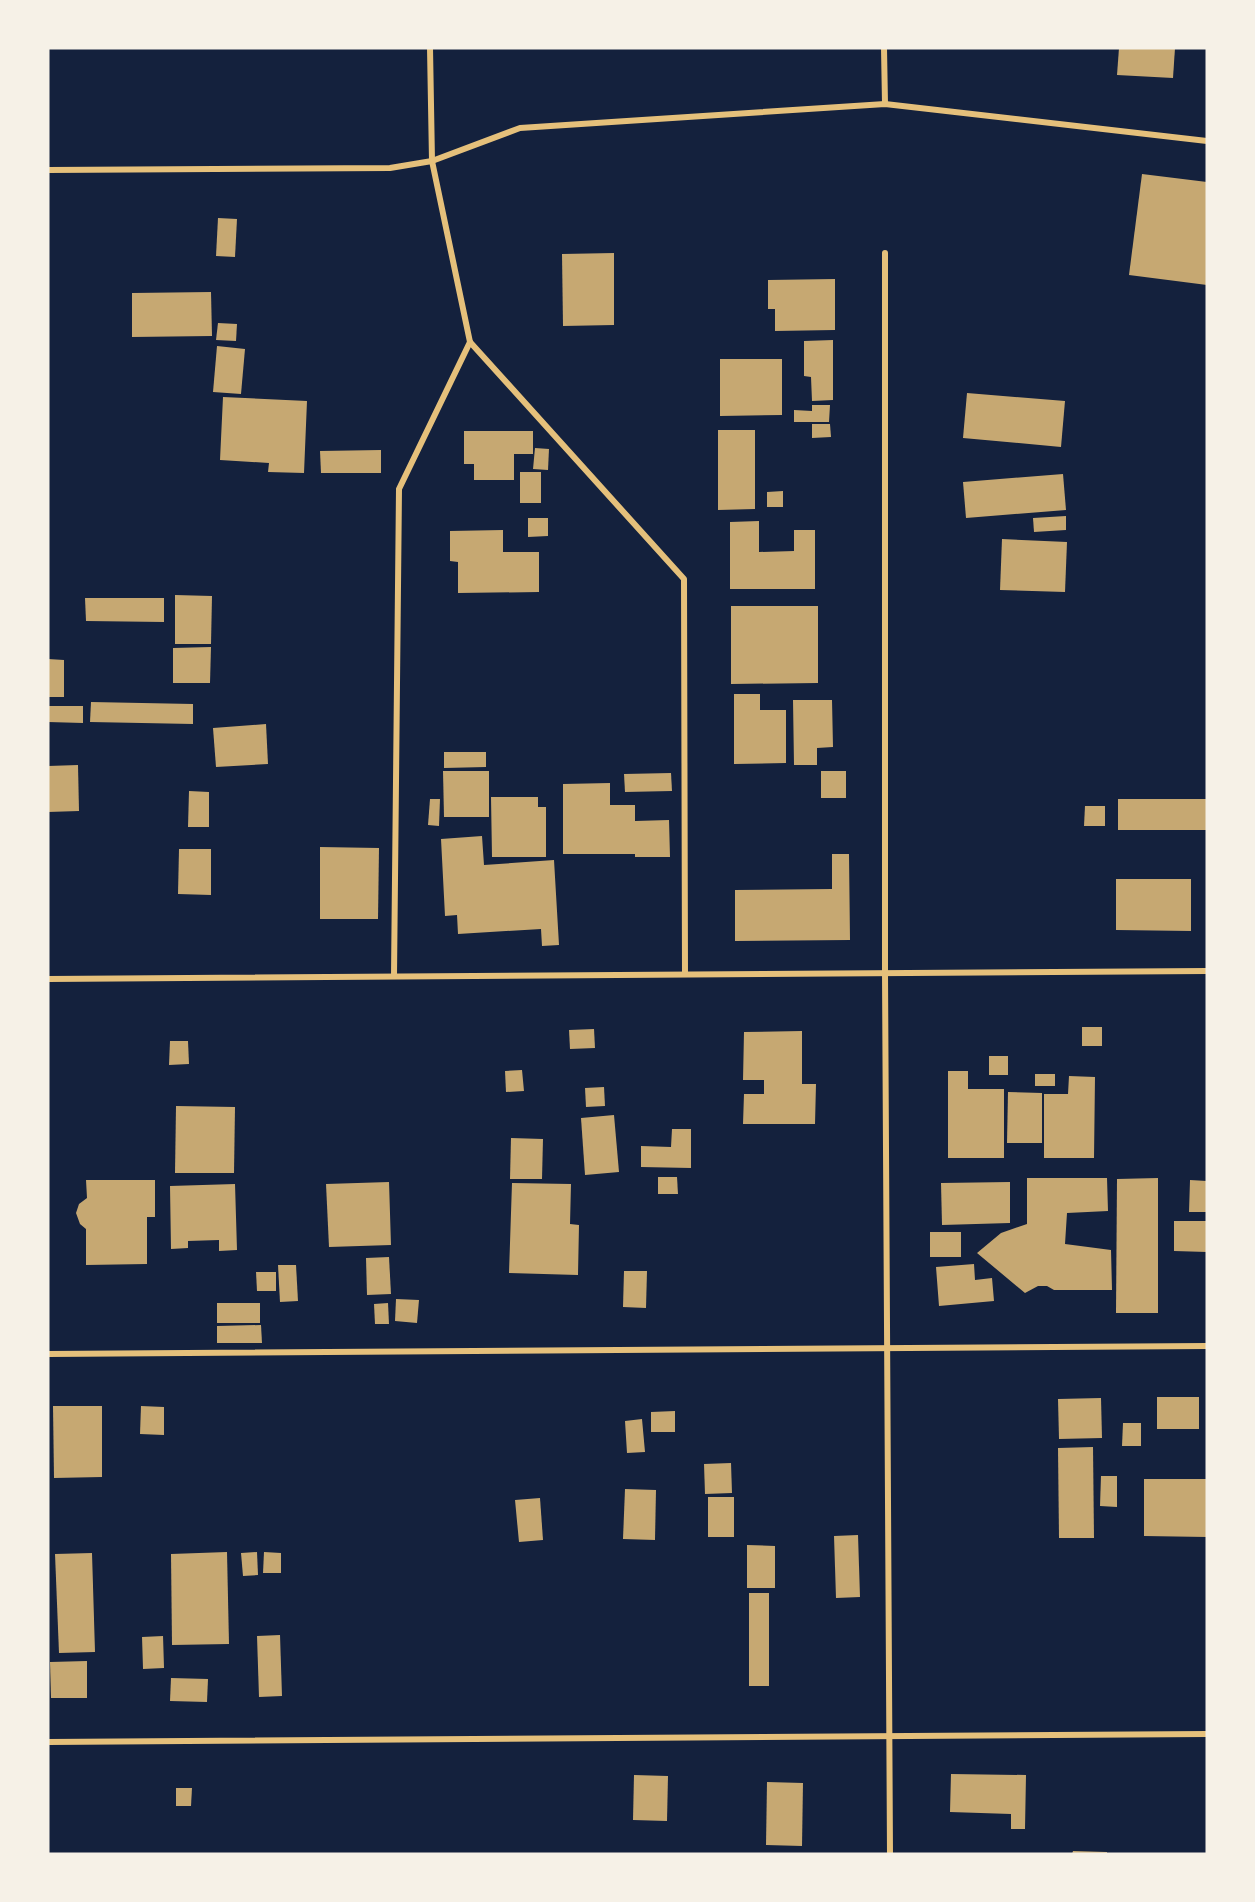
<svg xmlns="http://www.w3.org/2000/svg" width="1255" height="1902" font-family="Figtree,sans-serif">
	<rect width="100%" height="100%" fill="#14213d"/>
	<!-- building -->
	<g fill="#c6a872">
		<path d="M1119,48H1175L1173,78L1117,75Z"/>
		<path d="M1142,174L1207,182V285L1129,275Z"/>
		<path d="M218,218L237,219L235,257L216,256Z"/>
		<path d="M614,253V325L563,326L562,254Z"/>
		<path d="M835,279V330L775,331V309H768V280Z"/>
		<path d="M211,292L212,336L132,337V293Z"/>
		<path d="M218,323L237,324L236,341L216,340Z"/>
		<path d="M833,340V400L812,401L811,377L804,376V341Z"/>
		<path d="M217,346L245,349L241,394L213,392Z"/>
		<path d="M720,359H782V415L720,416Z"/>
		<path d="M967,393L1065,401L1061,447L963,438Z"/>
		<path d="M223,397L307,401L304,473L268,472L269,463L220,460Z"/>
		<path d="M812,405H830L829,422H794V410L812,411Z"/>
		<path d="M812,424H830L831,437L812,438Z"/>
		<path d="M718,430H755V509L718,510Z"/>
		<path d="M464,431H533V454H514V480H474V464H464Z"/>
		<path d="M535,448L549,449L548,470L533,469Z"/>
		<path d="M381,450V473H321L320,451Z"/>
		<rect x="520" y="472" width="21" height="31"/>
		<path d="M1063,474L1066,510L966,518L963,482Z"/>
		<path d="M783,491V507H767V492Z"/>
		<path d="M1066,516V530L1034,532L1033,518Z"/>
		<path d="M528,518H548V536L528,537Z"/>
		<path d="M759,521V552L794,551V530H815V589H730V522Z"/>
		<path d="M503,530V552H539V592L458,593V562L450,561V531Z"/>
		<path d="M1002,539L1067,542L1065,592L1000,590Z"/>
		<path d="M175,595L212,596L211,644H175Z"/>
		<path d="M85,598H164V622L86,621Z"/>
		<path d="M731,606H818V683L731,684Z"/>
		<path d="M211,647L210,683H173V648Z"/>
		<path d="M48,659L64,660V697H48Z"/>
		<path d="M734,694H760V710H786V763L734,764Z"/>
		<path d="M793,700H832L833,747L817,748V765H794Z"/>
		<path d="M91,702L193,704V724L90,722Z"/>
		<path d="M48,706H83V723L48,722Z"/>
		<path d="M266,724L268,764L216,767L213,728Z"/>
		<path d="M444,752H486V767L444,768Z"/>
		<path d="M78,765L79,811L48,812V766Z"/>
		<path d="M443,771H489V817H444Z"/>
		<rect x="821" y="771" width="25" height="27"/>
		<path d="M671,773L672,791L625,792L624,774Z"/>
		<path d="M610,783V805H635V821L669,820L670,857H635V854H563V784Z"/>
		<path d="M189,791L209,792V827H188Z"/>
		<path d="M491,797H538V807H546V857H492Z"/>
		<path d="M430,799H440L439,826L428,825Z"/>
		<rect x="1118" y="799" width="89" height="31"/>
		<path d="M1085,806H1105V826H1084Z"/>
		<path d="M482,836L484,865L554,860L559,945L542,946L541,929L458,934L457,915L445,916L441,839Z"/>
		<path d="M320,847L379,848L378,919H320Z"/>
		<path d="M179,849H211V895L178,894Z"/>
		<path d="M832,854H849L850,940L735,941V890L832,889Z"/>
		<path d="M1116,879H1191V931L1116,930Z"/>
		<rect x="1082" y="1027" width="20" height="19"/>
		<path d="M594,1029L595,1048L570,1049L569,1030Z"/>
		<path d="M802,1031V1084H816L815,1124H743L744,1094H764V1080H743L744,1032Z"/>
		<path d="M170,1041H188L189,1064L169,1065Z"/>
		<rect x="989" y="1056" width="19" height="19"/>
		<path d="M522,1070L524,1091L506,1092L505,1071Z"/>
		<path d="M948,1071H968V1089H1004V1158H948Z"/>
		<rect x="1035" y="1074" width="20" height="12"/>
		<path d="M1069,1076L1095,1077L1094,1158H1044V1094H1068Z"/>
		<path d="M604,1087L605,1106L586,1107L585,1088Z"/>
		<path d="M1008,1092L1042,1093V1143H1007Z"/>
		<path d="M176,1106L235,1107L234,1173H175Z"/>
		<path d="M614,1115L619,1172L585,1175L581,1118Z"/>
		<path d="M672,1129H691V1168L641,1167V1146L671,1147Z"/>
		<path d="M511,1138L543,1139L542,1179H510Z"/>
		<path d="M658,1177H677L678,1194H658Z"/>
		<path d="M1027,1178H1107L1108,1211L1067,1213L1065,1244L1111,1250L1112,1290H1054L1047,1286H1038L1025,1293L977,1253L1001,1233L1027,1224Z"/>
		<path d="M1158,1178V1313H1116L1117,1179Z"/>
		<path d="M86,1180H155V1217H147V1264L86,1265V1229L80,1224L76,1213L79,1204L87,1198Z"/>
		<path d="M1190,1180L1207,1181V1212H1189Z"/>
		<path d="M389,1182L391,1245L329,1247L326,1184Z"/>
		<path d="M1010,1182V1223L942,1225L941,1183Z"/>
		<path d="M512,1183L571,1184L570,1224L579,1225L578,1275L509,1273Z"/>
		<path d="M235,1184L237,1250L219,1251V1240L188,1241V1248L171,1249L170,1186Z"/>
		<path d="M1174,1221H1207V1252L1174,1251Z"/>
		<rect x="930" y="1232" width="31" height="25"/>
		<path d="M389,1257L391,1294L367,1295L366,1258Z"/>
		<path d="M974,1264L975,1280L992,1278L994,1301L939,1306L936,1267Z"/>
		<path d="M278,1265H296L298,1301L280,1302Z"/>
		<path d="M624,1271H647L646,1308L623,1307Z"/>
		<path d="M256,1272H276V1291H257Z"/>
		<path d="M396,1299L419,1300L417,1323L395,1321Z"/>
		<rect x="217" y="1303" width="43" height="20"/>
		<path d="M388,1303L389,1324H375L374,1304Z"/>
		<path d="M261,1325L262,1343H217V1326Z"/>
		<rect x="1157" y="1397" width="42" height="32"/>
		<path d="M1101,1398L1102,1438L1059,1439L1058,1399Z"/>
		<path d="M53,1406H102V1477L54,1478Z"/>
		<path d="M141,1406L164,1407V1435L140,1434Z"/>
		<path d="M675,1411V1432H651V1412Z"/>
		<path d="M642,1419L645,1452L627,1453L625,1421Z"/>
		<path d="M1123,1423H1141V1446H1122Z"/>
		<path d="M1093,1447L1094,1538H1059L1058,1448Z"/>
		<path d="M731,1463L732,1493L705,1494L704,1464Z"/>
		<path d="M1101,1476H1117V1507L1100,1506Z"/>
		<path d="M1144,1479H1207V1537L1144,1536Z"/>
		<path d="M625,1489L656,1490L655,1540L623,1539Z"/>
		<rect x="708" y="1497" width="26" height="40"/>
		<path d="M540,1498L543,1540L519,1542L515,1500Z"/>
		<path d="M858,1535L860,1597L836,1598L834,1536Z"/>
		<path d="M747,1545L775,1546V1588H747Z"/>
		<path d="M227,1552L229,1644L172,1645L171,1554Z"/>
		<path d="M257,1552L258,1575L243,1576L241,1553Z"/>
		<path d="M264,1552L281,1553V1573H263Z"/>
		<path d="M92,1553L95,1652L59,1653L55,1554Z"/>
		<rect x="749" y="1593" width="20" height="93"/>
		<path d="M280,1635L282,1696L259,1697L257,1636Z"/>
		<path d="M163,1636L164,1668L143,1669L142,1637Z"/>
		<path d="M87,1661V1698H51L50,1662Z"/>
		<path d="M171,1678L208,1679L207,1702L170,1701Z"/>
		<path d="M951,1774L1026,1775L1025,1829H1011V1814L950,1812Z"/>
		<path d="M634,1775L668,1776L667,1821L633,1820Z"/>
		<path d="M767,1782L803,1783L802,1846L766,1845Z"/>
		<path d="M176,1788H192L191,1806H176Z"/>
		<path d="M1073,1851L1107,1852V1854H1072Z"/>
	</g>
	<g fill="none" stroke-linecap="round" stroke-linejoin="round">
		<!-- minor -->
		<g stroke="#e5c07b" stroke-width="6">
			<path d="M430,48L432,161L470,342L684,579L685,974"/>
			<path d="M884,48L885,104"/>
			<path d="M48,170L390,168L432,161L520,128L885,104L1207,141"/>
			<path d="M885,253V973L890,1854"/>
			<path d="M394,976L399,489L470,342"/>
			<path d="M48,979L1207,971"/>
			<path d="M48,1354L1207,1346"/>
			<path d="M48,1742L1207,1734"/>
		</g>
	</g>
	<!-- border -->
	<rect width="1255" height="1902" fill="none" stroke="#f6f1e7" stroke-width="99"/>
</svg>
